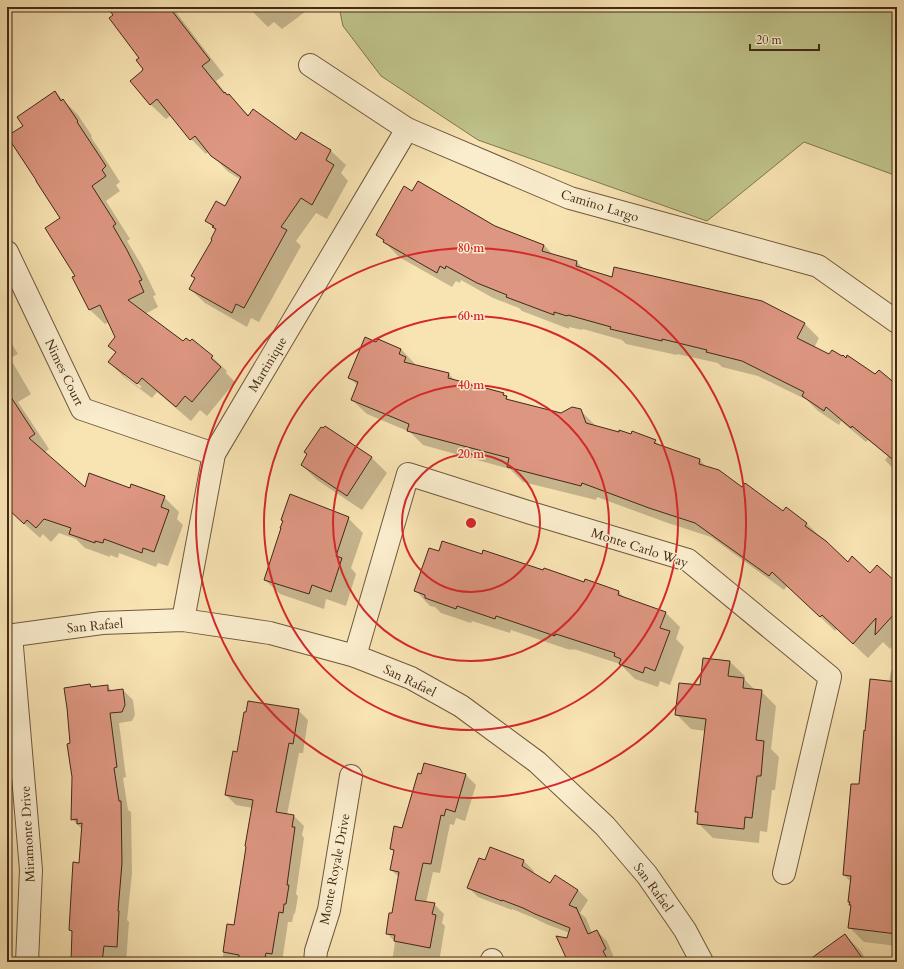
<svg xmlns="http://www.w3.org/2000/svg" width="904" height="969" font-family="Cardo,serif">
	<rect width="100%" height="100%" fill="#f8e3b2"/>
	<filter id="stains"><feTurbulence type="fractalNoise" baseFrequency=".005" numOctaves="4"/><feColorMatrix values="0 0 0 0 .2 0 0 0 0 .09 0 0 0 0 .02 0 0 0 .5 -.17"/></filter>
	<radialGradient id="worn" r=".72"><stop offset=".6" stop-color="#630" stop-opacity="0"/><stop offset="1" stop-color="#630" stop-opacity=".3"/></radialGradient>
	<!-- green -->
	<path fill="#bfc38b" stroke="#807651" d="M339,7H897V176L804,142L707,221L478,140L381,76L343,26Z"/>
	<!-- shadow -->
	<g fill="#0003" fill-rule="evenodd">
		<path d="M111,7H172L224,75L216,81L228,96L229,95L249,116L296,142L301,134L331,151L346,165L341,173L348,181L327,219L316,213L296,241L301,246L259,322L251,318L247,327L205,303L190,289L196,279L193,276L213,240L216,231L206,220L225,207L241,180L227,171L209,151L206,154L191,139L171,115L166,119L151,105L132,81L145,69L140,58L114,15Z"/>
		<path d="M250,7H308L309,9L282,29L274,22L268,27L253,12Z"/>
		<path d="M55,92L78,115L92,136L91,137L120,182L116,185L120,191L106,201L130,239L127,241L142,266L156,295L153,296L158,307L145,314L183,343L212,357L227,371L226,373L235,382L207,416L200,410L191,421L157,392L152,398L124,377L109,362L116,353L110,346L116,337L109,322L105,324L90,310L74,278L77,276L62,219L24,126ZM124,373L142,387L140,388L124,376Z"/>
		<path d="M495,227L544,245L554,256L577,262L585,270L613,278L805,324L819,338L814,348L876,375L897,386V473L885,460L888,456L868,440L866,442L841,421L839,425L818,411L807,400L758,376L722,367L718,363L677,354V355L626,344L622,340L583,329L582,330L569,327V329L522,311L519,308L493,298L461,280L460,283L456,281L452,287L399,257L378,235Z"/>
		<path d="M7,336L18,354L10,358L31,394L18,402L49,449L44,453L85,489H130L164,497L179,512L177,519L183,525L168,566L158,563L156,567L119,553L118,558L110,555V557L85,548L76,539L59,533L51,542L43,534L40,538L7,508Z"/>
		<path d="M377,343L401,349L415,364V366L449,374L455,381L503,394L510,401L561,414L580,410L596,426L620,433L655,441L661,447L700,460L707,468L783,513L806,523L848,563L870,574L897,585V641L890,649L883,642L868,658L837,629L835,631L787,586L784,590L711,537L665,522L597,497L596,500L523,482L510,469L423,445L410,432L367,414L352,400L358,386L350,378Z"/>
		<path d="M325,427L372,458L387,473L362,510L317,480L302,465Z"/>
		<path d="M348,518L363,533L351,568L356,574L346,606L326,599L324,609L280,594L265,580Z"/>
		<path d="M439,553L482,556L619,592L625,598L665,612L680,627L676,639L684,647L670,685L660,681L658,687L635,679L620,664L574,649L573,650L570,649V650L511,630L510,633L472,621L471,623L441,613L435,607L430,606L416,591ZM662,619H664L659,633L657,632Z"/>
		<path d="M730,662L745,676L744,679L756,691H761L776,706L771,749L779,757L775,790H772L767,832L760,831L759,843L713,838L698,823L699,814L696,812L706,731L691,729L676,714L701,686Z"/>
		<path d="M891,671L897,672V946L864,942L849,927L852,906L849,901L851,882L844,875L860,786L865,732L889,682Z"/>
		<path d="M90,685L93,688L107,686L113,692L123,690L133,700L135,715L132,721L119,723L126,777L123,778L128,810L131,812L132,873L127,920L129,922L126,962H71L73,933L70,930L80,864L82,829L72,819L73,777L71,744Z"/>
		<path d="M298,710L308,720L303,753H299L287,815L294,816L304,826L302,835L304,838L296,894L298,896L295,914L294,913L292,922H288L282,962H222L228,925L235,926L253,808L236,805L226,795L238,753Z"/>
		<path d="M425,764L466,775L476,785L465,821L456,818L454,825L450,824L440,873L433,872L426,903L434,904L444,914L442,923L445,926L439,962H392L395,942L387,933L392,914L399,877L391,870L394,852L391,848L403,829Z"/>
		<path d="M491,848L524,861L534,871L533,874L550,884L578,890L588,900L580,913L586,918L592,933L597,931L607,941L615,960L613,961V962H566L568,960V939L570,933L546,924L534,918L512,909V910L478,897L468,887L485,861Z"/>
		<path d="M845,935L860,950L868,962H810Z"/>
	</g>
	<!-- building -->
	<g fill="#dd9681" stroke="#422917">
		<path d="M107,7H169L210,60L202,66L224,93L225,92L227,95L229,94L248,116L253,109L296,140L301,132L331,150L326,160L334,165L312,205L301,198L281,227L287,230L244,308L236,304L232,313L189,289L195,278L191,276L212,240L211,239L216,229L212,227L214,226L205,221L216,201L225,206L241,177L211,156L195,136L190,140L157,99L150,105L130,81L142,71L143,69L136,60L139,58L109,18L113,15Z"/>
		<path d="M55,91L61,101L63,99L78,121L77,122L106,166L102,170L106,176L92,186L116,224L113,226L127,250L142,280L139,281L144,292L128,300L183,341L186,338L190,341L192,339L213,356L211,358L221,367L192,402L185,396L176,407L142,378L137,384L108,362L116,352L108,346L115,337L100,305L89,310L72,277L75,276L45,228L60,218L36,181V180L7,136L23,126L17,117Z"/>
		<path d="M418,181L495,226L544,245L542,251L577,261L576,266L612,277L614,267L762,301L805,323L797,338L829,354L832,350L842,356L843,355L846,358L847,355L875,374L879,370L897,385V463L852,426L851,428L826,407L824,411L802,396L804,392L742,361L706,352L707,350L662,339V341L610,329L611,327L568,315L567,316L554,312V315L506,297L507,295L477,283L446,266L445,269L440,266L437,273L383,242L384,240L376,235L404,186L412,191Z"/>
		<path d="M365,337L376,342L378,339L401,349L399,354L406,357L404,362L449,373L448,378L504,393L503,395L507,396L506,399L561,413L572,407L581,409L586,423L619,432V430L631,434L632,431L656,440L654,443L700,459L699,464L719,470L742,487L745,483L783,511L786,507L807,523L805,526L826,541L848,562L852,556L870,573L877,565L897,583V611L875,635L876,618L853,644L822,615L820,617L772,572L769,576L695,523L649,508L582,483L581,486L507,467L509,458L407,431L409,424L351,400L358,382L348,378Z"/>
		<path d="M7,391L35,434L29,438L85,487L89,473L130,488L131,484L165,496L161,507L169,510L154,552L143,548L142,553L104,539L103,543L95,541V543L69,534L71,528L44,519L36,528L27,520L24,524L7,508Z"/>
		<path d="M325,426L372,457L347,496L301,465L307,454L304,452L321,427L323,428Z"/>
		<path d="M290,494L349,517L336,556L342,558L331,592L312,585L309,594L264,580L281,528H280L283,521L281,520Z"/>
		<path d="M442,541L482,554L483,550L543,570L544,568L584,582L585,579L619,591L618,595L666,612L660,628L670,631L655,671L645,667L643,673L619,664L621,659L614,656L615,653L559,635L555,634V636L496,616L495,619L457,606L456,609L425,598V595L414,591L429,548L439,551Z"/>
		<path d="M703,658L730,661L728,676L744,678L743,688L762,690L756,740L764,741L761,776H757L752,818L745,817L744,829L697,824L698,812H695L706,719L675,715L679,683L700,685Z"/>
		<path d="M870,679L897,682V934L848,928L851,905H849L850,902H848L851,876L843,875L851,784H859L864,730L865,731Z"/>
		<path d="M90,684L91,687L108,685V691L123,689L125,705L122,712L110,713L117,767L114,768L119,801H121L122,863L118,911H119L117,947L104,946L102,962H71L72,931L69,930L73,862L79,863L82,823L77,824V819L71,820L72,777L67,744L70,743L67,708L64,688Z"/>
		<path d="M248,701L299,709L293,744L289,743L276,812L294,815L292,827H295L287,885H289L286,904H284L283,913L279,912L272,954L266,953L264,962L239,958V955L223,952L227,924L234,925L246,847L245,846L253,800L225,795L233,751L237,752L244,712H246Z"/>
		<path d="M424,763L466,774L455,812L446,809L444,816L441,815L431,864L423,863L415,900L435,903L432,914L436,915L430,948L394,941L395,935L386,934L389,913H392L399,872L390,870L394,850L390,849L394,826L402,828L418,773L421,774Z"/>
		<path d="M490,847L524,860L522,866L550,883L555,875L578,890L569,905L576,908V907L588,934L597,930L606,949L603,951L609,962H568L556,936L567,938L570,928L535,914L523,908L502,900V901L467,888L479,858L485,860Z"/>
		<path d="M845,934L865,962H806Z"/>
	</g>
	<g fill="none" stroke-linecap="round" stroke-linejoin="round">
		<defs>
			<g id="minor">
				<path d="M310,65L407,129L570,198L818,266L897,322"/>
				<path d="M7,252L82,409L214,454"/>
				<path d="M183,620L214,454L407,129"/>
				<path d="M11,635L31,870L27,962"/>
				<path d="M7,636L102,623L183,620L270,633L355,656L411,678L461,706L537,762L605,826L647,875L685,930L702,962"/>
				<path d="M355,656L408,474L531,513L688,560L830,677L784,873"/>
				<path d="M315,962L316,951L329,910L351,776"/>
				<path d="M491,962L492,960"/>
			</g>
		</defs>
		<!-- minor casing -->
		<use href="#minor" stroke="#70583e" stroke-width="24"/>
		<!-- minor -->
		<use href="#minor" stroke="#faedcd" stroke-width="22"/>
	</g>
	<!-- distance rings -->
	<g fill="none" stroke="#d62828" stroke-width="2">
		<circle cx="471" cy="523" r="69"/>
		<circle cx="471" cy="523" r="138"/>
		<circle cx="471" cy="523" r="207"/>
		<circle cx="471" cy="523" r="275"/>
	</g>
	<g text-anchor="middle" stroke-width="3" stroke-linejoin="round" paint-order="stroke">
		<!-- street labels -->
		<g font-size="13" fill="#422917" stroke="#faedcd">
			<text transform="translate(600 205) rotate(17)" y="5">Camino Largo</text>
			<text transform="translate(267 364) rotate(-59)" y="5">Martinique</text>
			<text transform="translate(65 372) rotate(64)" y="5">Nimes Court</text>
			<text transform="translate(640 547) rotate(18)" y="5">Monte Carlo Way</text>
			<text transform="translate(95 625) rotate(-5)" y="5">San Rafael</text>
			<text transform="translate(410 680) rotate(26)" y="5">San Rafael</text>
			<text transform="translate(27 834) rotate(-93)" y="5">Miramonte Drive</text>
			<text transform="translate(334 869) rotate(-79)" y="5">Monte Royale Drive</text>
			<text transform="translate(654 887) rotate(54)" y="5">San Rafael</text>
		</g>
	</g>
	<circle cx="471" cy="523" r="6" fill="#d62828" stroke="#faedcd" stroke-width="2"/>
	<g font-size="12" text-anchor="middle" font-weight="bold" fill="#d62828" stroke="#faedcd" stroke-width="3" stroke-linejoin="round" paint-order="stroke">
		<text x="471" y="252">80 m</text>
		<text x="471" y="320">60 m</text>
		<text x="471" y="389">40 m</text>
		<text x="471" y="458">20 m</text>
	</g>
	<!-- margin -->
	<rect width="904" height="969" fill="none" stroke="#f8e3b2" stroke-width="24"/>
	<rect x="8" y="8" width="888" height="953" fill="none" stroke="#422917" stroke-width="2"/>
	<rect x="12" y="12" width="880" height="945" fill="none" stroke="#422917"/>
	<!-- scale -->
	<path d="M750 44v6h69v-6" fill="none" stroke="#422917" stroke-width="2"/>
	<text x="756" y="44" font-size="12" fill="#422917" stroke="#faedcd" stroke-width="3" paint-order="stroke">20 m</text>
	<rect width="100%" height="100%" filter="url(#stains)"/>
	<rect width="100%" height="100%" fill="url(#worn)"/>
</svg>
